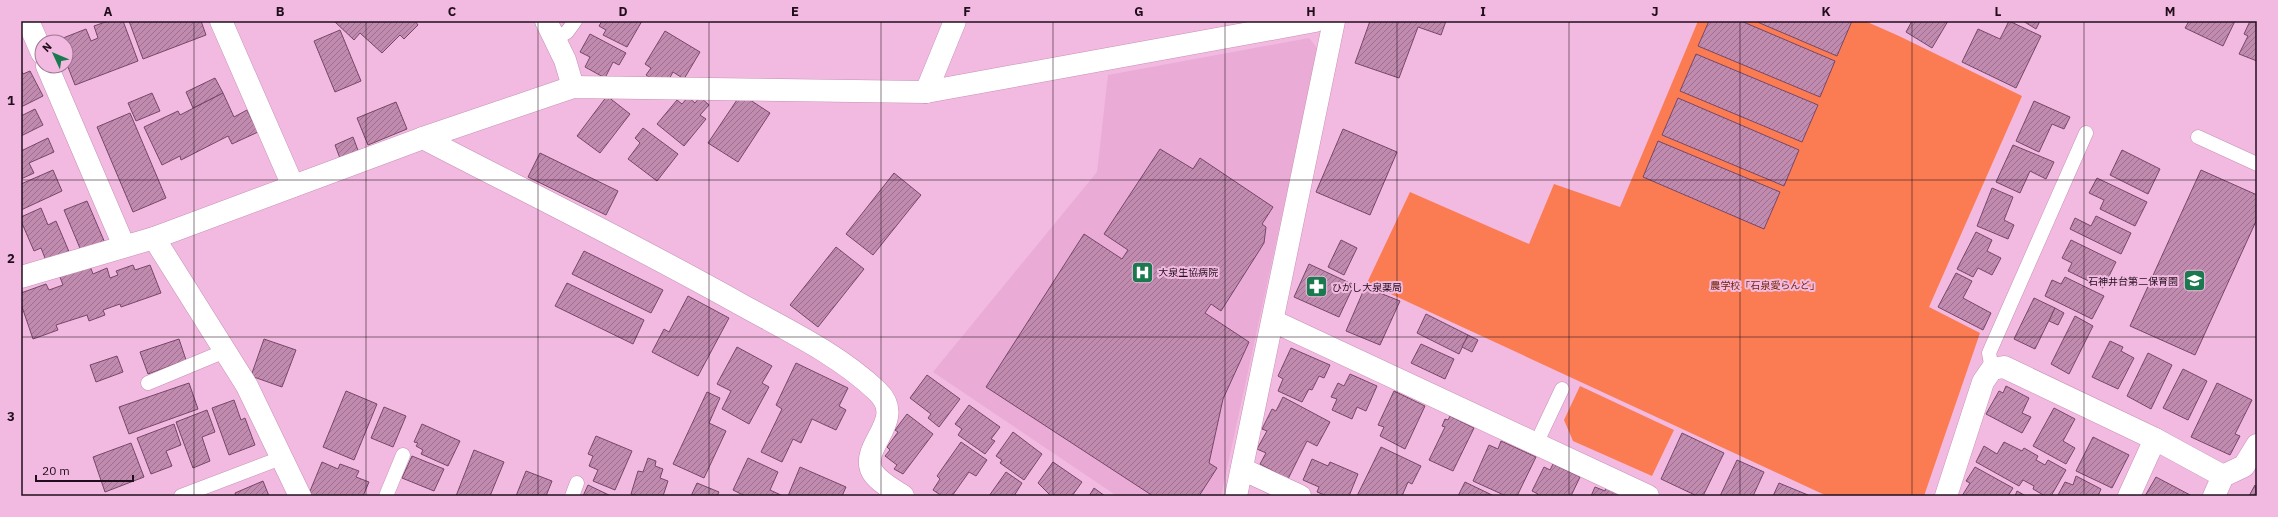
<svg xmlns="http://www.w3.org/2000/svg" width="2278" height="517" font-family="'IBM Plex Sans','Noto Sans JP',sans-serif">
	<defs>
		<pattern id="building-hatch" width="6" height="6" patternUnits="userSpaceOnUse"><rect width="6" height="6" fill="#c08baf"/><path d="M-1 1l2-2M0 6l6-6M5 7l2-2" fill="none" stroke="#9c708e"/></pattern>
	</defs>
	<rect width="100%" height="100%" fill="#f2bae0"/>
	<!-- built -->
	<path fill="#eaabd6" d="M1309,38L1318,49L1221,496H1117L933,372L1097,172L1108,75Z"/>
	<!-- green -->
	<g fill="#fb7c53">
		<path d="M1698,21H1865L1899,36L2022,96L1929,307L1980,333L1924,496H1827L1367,283L1410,192L1529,244L1554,184L1620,207Z"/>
		<path d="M1580,386L1674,430L1652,476L1573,441L1564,420Z"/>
	</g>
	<!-- building -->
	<g fill="url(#building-hatch)" stroke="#764768">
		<path d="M108,21H123L138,61L75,85L66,62V42H58V40L86,29L91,41L98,38L94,26Z"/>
		<path d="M129,21H201L206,35L143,59Z"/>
		<path d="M334,21H415L418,25L404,39L400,35L382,53L360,33L354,40Z"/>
		<path d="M602,21H642L627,47L603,35L606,30L599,26Z"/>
		<path d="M1370,21H1446L1441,35L1418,27L1399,78L1355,63Z"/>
		<path d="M1709,21H1741L1835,61L1820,97L1698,46Z"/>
		<path d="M1755,21H1852L1837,56Z"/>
		<path d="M1912,21H1948L1932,48L1906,32Z"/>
		<path d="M2009,21L2041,36L2016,88L1962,62L1978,29L2000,39Z"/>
		<path d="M2023,21H2040L2036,29Z"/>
		<path d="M2189,21H2235L2223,46L2185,28Z"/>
		<path d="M2250,21H2257V61L2239,54L2248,36L2244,34Z"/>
		<path d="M340,30L361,81L335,92L314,41Z"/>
		<path d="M665,31L700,52L684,79L673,72L668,81L661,77L658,83L646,75L651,68L645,64Z"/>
		<path d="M590,34L626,53L619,65L613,62L605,78L585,67L590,57L580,52Z"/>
		<path d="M1696,54L1818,105L1802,142L1680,91Z"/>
		<path d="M21,70L23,74L30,71L43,96L21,107Z"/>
		<path d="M215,78L223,93L193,108L186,92Z"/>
		<path d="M152,93L160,111L136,121L128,103Z"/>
		<path d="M223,93L234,117L247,110L258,132L232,144L228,136L181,160L180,156L162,165L144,127L178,111L180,115Z"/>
		<path d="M741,94L770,113L738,162L708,143Z"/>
		<path d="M607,96L630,114L600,153L577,136Z"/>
		<path d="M688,97L695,103L700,97L709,105L700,115L706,119L684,146L657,124L677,100L682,104Z"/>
		<path d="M1678,98L1799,150L1784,186L1662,135Z"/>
		<path d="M2034,101L2070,117L2064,129L2052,124L2039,152L2016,141Z"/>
		<path d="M396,102L407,129L368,145L357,118Z"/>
		<path d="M35,109L43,125L21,136V116Z"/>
		<path d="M130,113L166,198L133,212L97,127Z"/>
		<path d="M643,128L678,154L657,181L628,159L640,143L635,138Z"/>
		<path d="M1343,129L1397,152L1370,215L1316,192Z"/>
		<path d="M353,137L359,153L341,161L335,145Z"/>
		<path d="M48,138L54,152L29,163L34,173L21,179V151Z"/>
		<path d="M1658,141L1780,192L1764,229L1643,177Z"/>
		<path d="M2013,145L2054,162L2046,179L2030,171L2020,193L1996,182Z"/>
		<path d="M1160,149L1193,169L1200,158L1273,207L1262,224L1266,227L1264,243L1221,311L1211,304L1205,313L1249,342L1223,399L1209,463L1217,468L1199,496H1153L986,387L1084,234L1122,259L1128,250L1104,234Z"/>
		<path d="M2122,150L2160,169L2148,194L2110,175Z"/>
		<path d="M540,153L618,191L606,215L528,177Z"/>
		<path d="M53,170L62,191L21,210V184Z"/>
		<path d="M2201,170L2257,195V219L2195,355L2130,326Z"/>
		<path d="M894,173L921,195L873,255L846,234Z"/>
		<path d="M2097,178L2147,202L2135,226L2100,209L2104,200L2089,193Z"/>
		<path d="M1992,188L2013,197L2004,220L2014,225L2008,239L1977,226Z"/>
		<path d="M87,201L105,243L82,253L64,210Z"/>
		<path d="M41,208L48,225L56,221L70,254L47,263L41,248L34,251L21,221V217Z"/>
		<path d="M2096,216L2131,233L2121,254L2070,229L2075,218L2091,226Z"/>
		<path d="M1976,232L1992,240L1987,251L2001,258L1992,275L1978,268L1973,277L1957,269Z"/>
		<path d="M1341,240L1357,248L1344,275L1328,267Z"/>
		<path d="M2071,240L2116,262L2103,288L2068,271L2072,263L2062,258Z"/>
		<path d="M836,247L864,269L818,327L790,305Z"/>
		<path d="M584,251L663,290L651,313L572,274Z"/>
		<path d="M1309,264L1354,285L1339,317L1294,297Z"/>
		<path d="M133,265L135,270L150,265L161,293L121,307L120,304L103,310L105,315L89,321L87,315L56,325L58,330L33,339L21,304V293L46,284L49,290L63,285L60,277L90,266L93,274L107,268L110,278L118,275L116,271Z"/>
		<path d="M1956,273L1972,281L1963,298L1991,313L1983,330L1938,307Z"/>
		<path d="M2065,277L2104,296L2092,319L2045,296L2052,280L2061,284Z"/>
		<path d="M567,283L644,320L633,344L555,306Z"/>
		<path d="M1365,287L1400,301L1380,345L1346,331Z"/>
		<path d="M688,296L729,318L698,376L652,352L664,329L669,332Z"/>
		<path d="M2034,298L2055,308L2035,349L2014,339Z"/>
		<path d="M2055,308L2064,313L2058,325L2049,321Z"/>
		<path d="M1426,314L1468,335L1459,354L1417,333Z"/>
		<path d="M2075,316L2093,326L2069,374L2051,364Z"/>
		<path d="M1468,335L1478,340L1472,352L1462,347Z"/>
		<path d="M179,339L186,360L148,374L140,352Z"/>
		<path d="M264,339L296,350L282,387L251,376Z"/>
		<path d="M2110,341L2123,347L2121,351L2134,358L2118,389L2092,377Z"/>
		<path d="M1421,344L1454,359L1445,379L1411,363Z"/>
		<path d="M737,347L772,366L762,383L769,387L749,424L722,409L731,391L717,384Z"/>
		<path d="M1291,348L1330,365L1324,378L1319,376L1312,390L1309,389L1302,402L1278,391L1283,379L1278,376Z"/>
		<path d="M2148,353L2172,365L2151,409L2127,396Z"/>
		<path d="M117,356L123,372L96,382L90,365Z"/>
		<path d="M796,363L848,388L839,406L846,410L836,430L812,419L801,443L793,439L782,462L761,452L782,409L776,405Z"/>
		<path d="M2183,369L2207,381L2188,420L2163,408Z"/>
		<path d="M1350,374L1377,386L1366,411L1357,407L1352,419L1332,410L1337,399L1331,397L1338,383L1344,386Z"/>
		<path d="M927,375L960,399L939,427L928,418L931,414L910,398Z"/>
		<path d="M189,383L198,409L129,434L119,407Z"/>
		<path d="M2217,383L2252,400L2235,434L2240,436L2230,455L2191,437Z"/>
		<path d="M2006,386L2029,398L2022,413L2031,417L2022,433L1986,414L1999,391L2003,393Z"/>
		<path d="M346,391L377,404L354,460L323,447Z"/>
		<path d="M1394,391L1425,406L1405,449L1380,436L1384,427L1378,425Z"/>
		<path d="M707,392L720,398L709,423L726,431L704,478L673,464Z"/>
		<path d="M1283,397L1330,422L1317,446L1307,441L1288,479L1260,464L1266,453L1257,449L1267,431L1262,429L1272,409L1276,411Z"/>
		<path d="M234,400L241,420L245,418L255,445L229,455L212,408Z"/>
		<path d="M969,405L1000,427L991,439L995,441L985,454L958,435L962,429L955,424Z"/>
		<path d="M384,407L406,416L393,447L371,438Z"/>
		<path d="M2054,408L2075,419L2063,441L2075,448L2066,464L2033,446Z"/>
		<path d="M207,410L215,432L202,437L210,461L193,468L176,422Z"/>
		<path d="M907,414L933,434L903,474L894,469L897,465L885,456L890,450L887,447L898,432L895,430Z"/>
		<path d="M1450,416L1474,428L1453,471L1429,460L1445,427L1442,426L1445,419L1448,420Z"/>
		<path d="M174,424L181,445L166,451L172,466L151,474L137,438Z"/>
		<path d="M422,424L460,441L448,466L421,454L423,450L416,446L418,443L414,442Z"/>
		<path d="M1013,432L1042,454L1024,480L1000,463L1002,460L996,456Z"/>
		<path d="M1682,433L1724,453L1703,496H1697L1661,479Z"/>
		<path d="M596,436L632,451L615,490L593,481L598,470L589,466L593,456L588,454Z"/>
		<path d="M2093,437L2129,455L2112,488L2076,471Z"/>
		<path d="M1501,441L1536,457L1517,496H1506L1473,481L1489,445L1498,449Z"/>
		<path d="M961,442L987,460L976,476L969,472L952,496H942L933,490L940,479L937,476Z"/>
		<path d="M2004,442L2022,451L2024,448L2038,456L2036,460L2045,465L2048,460L2066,470L2051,496H2045L2033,489L2034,486L2023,480L2019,486L1976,462L1984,446L1997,454Z"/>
		<path d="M131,443L144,477L105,492L93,457Z"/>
		<path d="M1381,447L1421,466L1412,484L1408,482L1402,496H1357Z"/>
		<path d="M474,450L504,462L490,496H456Z"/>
		<path d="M412,456L444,469L434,491L402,478Z"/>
		<path d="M648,458L656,461L655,466L663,469L660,478L668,481L663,496H638L631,494L638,471L643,472Z"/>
		<path d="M748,458L778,472L770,490L783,496H745L733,490Z"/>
		<path d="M1312,459L1328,466L1330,462L1358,474L1349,496H1327L1317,492L1319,487L1303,480Z"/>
		<path d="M1737,460L1764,472L1753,496H1720Z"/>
		<path d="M322,462L338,469L340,464L359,471L356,477L369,482L363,496H308Z"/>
		<path d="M1053,462L1082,482L1072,496H1051L1038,483Z"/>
		<path d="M1553,464L1580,477L1571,496H1537L1538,494L1532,491L1544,467L1550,470Z"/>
		<path d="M800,467L846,487L842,496H788Z"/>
		<path d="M1975,467L2013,488L2008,496H1962L1970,483L1966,481Z"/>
		<path d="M526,471L552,481L546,496H516Z"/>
		<path d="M1006,472L1022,483L1014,496H989Z"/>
		<path d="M2076,476L2101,489L2098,496L2058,495L2065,482L2073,485Z"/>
		<path d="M2156,477L2192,496H2145Z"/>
		<path d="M263,481L269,496H236L235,493Z"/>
		<path d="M1465,482L1494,496H1458Z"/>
		<path d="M697,483L719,492L717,496H691Z"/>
		<path d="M1779,483L1808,495V496H1773Z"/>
		<path d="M588,485L611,496H583Z"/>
		<path d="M2255,485L2257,496H2249Z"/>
		<path d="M1595,487L1605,491L1606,487L1625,496H1591Z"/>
		<path d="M1094,488L1105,496H1089Z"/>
		<path d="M2017,491L2026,496H2015Z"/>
	</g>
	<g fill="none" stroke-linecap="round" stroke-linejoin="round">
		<defs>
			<g id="lane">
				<path d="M555,39L567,32L575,21"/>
				<path d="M2198,137L2257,164"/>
				<path d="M1992,369L1989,353L2086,133"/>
				<path d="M148,383L225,351"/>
				<path d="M1536,444L1562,389"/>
				<path d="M181,496L281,458"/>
				<path d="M386,496L403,455"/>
				<path d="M572,496L577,483"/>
			</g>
			<g id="street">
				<path d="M28,21L42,53"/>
				<path d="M221,21L293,186"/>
				<path d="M546,21L565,60L573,87"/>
				<path d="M47,66L124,246"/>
				<path d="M926,92L955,21"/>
				<path d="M423,138C529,193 637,246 740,304C787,330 838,354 877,391C907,419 862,444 871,469C876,481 893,489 903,496"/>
				<path d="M154,238L247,386L300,496"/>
				<path d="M21,277L154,238L423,138L573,87L926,92L1315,21"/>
				<path d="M1273,321L1648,496"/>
				<path d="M1242,469L1300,496"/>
				<path d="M1236,496L1334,21"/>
				<path d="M1946,496L1983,382L1992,369L2004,367L2155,439L2223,476"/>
				<path d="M2129,496L2155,439"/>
				<path d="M2214,496L2223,476L2244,466L2257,445"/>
			</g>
		</defs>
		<!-- lane casing -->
		<use href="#lane" stroke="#c690b5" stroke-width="15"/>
		<!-- street casing -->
		<use href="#street" stroke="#c690b5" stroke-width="23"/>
		<!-- lane -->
		<use href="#lane" stroke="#fff" stroke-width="14"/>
		<!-- street -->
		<use href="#street" stroke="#fff" stroke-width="22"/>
	</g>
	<!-- grid -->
	<path fill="none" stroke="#210e1c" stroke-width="1" stroke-opacity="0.55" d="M194,21V496M366,21V496M538,21V496M709,21V496M881,21V496M1053,21V496M1225,21V496M1397,21V496M1569,21V496M1740,21V496M1912,21V496M2084,21V496M21,180H2257M21,337H2257"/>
	<!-- icons -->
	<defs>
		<symbol id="hospital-square" viewBox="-11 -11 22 22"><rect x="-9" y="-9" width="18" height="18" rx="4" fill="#1b794f" stroke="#f2bae0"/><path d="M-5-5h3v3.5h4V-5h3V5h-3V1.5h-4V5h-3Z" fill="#fff"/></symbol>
		<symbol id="school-square" viewBox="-11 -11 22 22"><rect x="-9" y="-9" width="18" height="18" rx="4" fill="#1b794f" stroke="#f2bae0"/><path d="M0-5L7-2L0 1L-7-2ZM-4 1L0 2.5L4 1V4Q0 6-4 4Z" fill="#fff"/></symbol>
		<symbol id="pharmacy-square" viewBox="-11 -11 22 22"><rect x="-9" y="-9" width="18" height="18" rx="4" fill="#1b794f" stroke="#f2bae0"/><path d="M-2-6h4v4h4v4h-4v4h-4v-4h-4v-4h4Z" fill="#fff"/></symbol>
	</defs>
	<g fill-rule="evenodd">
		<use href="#hospital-square" x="1130" y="260" width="25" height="25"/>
		<use href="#school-square" x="2182" y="268" width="25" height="25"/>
		<use href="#pharmacy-square" x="1304" y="274" width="25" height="25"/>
	</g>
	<g text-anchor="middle" stroke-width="4" stroke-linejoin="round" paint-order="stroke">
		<!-- poi labels -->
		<g font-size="10" fill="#210e1c" stroke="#f2bae0" text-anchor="start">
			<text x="1158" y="276">大泉生協病院</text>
			<text x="2178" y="285" text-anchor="end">石神井台第二保育園</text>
			<text x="1332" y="291">ひがし大泉薬局</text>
		</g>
		<!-- park labels -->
		<g font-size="10" fill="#752607" stroke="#f2bae0">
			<text x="1765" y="289">農学校「石泉愛らんど」</text>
		</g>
	</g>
	<!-- border -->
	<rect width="2278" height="517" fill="none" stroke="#f2bae0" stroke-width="44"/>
	<!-- north arrow -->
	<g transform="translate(54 54) rotate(314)"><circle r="19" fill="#f2bae0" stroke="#9e7592"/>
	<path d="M0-3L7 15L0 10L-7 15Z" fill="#1b794f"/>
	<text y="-6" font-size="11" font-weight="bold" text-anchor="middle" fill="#210e1c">N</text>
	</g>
	<!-- scale -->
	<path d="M36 475v6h97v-6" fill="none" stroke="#210e1c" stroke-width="2"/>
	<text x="42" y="475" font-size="12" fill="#210e1c" stroke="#f2bae0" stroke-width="3" paint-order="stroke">20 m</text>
	<rect x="22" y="22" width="2234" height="473" fill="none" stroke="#210e1c" stroke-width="1.5"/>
	<g font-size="13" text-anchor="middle" font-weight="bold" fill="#210e1c">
		<text x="108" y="16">A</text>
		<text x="280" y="16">B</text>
		<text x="452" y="16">C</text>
		<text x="623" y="16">D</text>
		<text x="795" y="16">E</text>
		<text x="967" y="16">F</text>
		<text x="1139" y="16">G</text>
		<text x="1311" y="16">H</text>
		<text x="1483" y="16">I</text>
		<text x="1655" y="16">J</text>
		<text x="1826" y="16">K</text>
		<text x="1998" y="16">L</text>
		<text x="2170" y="16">M</text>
		<text x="11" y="105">1</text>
		<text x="11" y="263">2</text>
		<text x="11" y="421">3</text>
	</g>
</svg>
